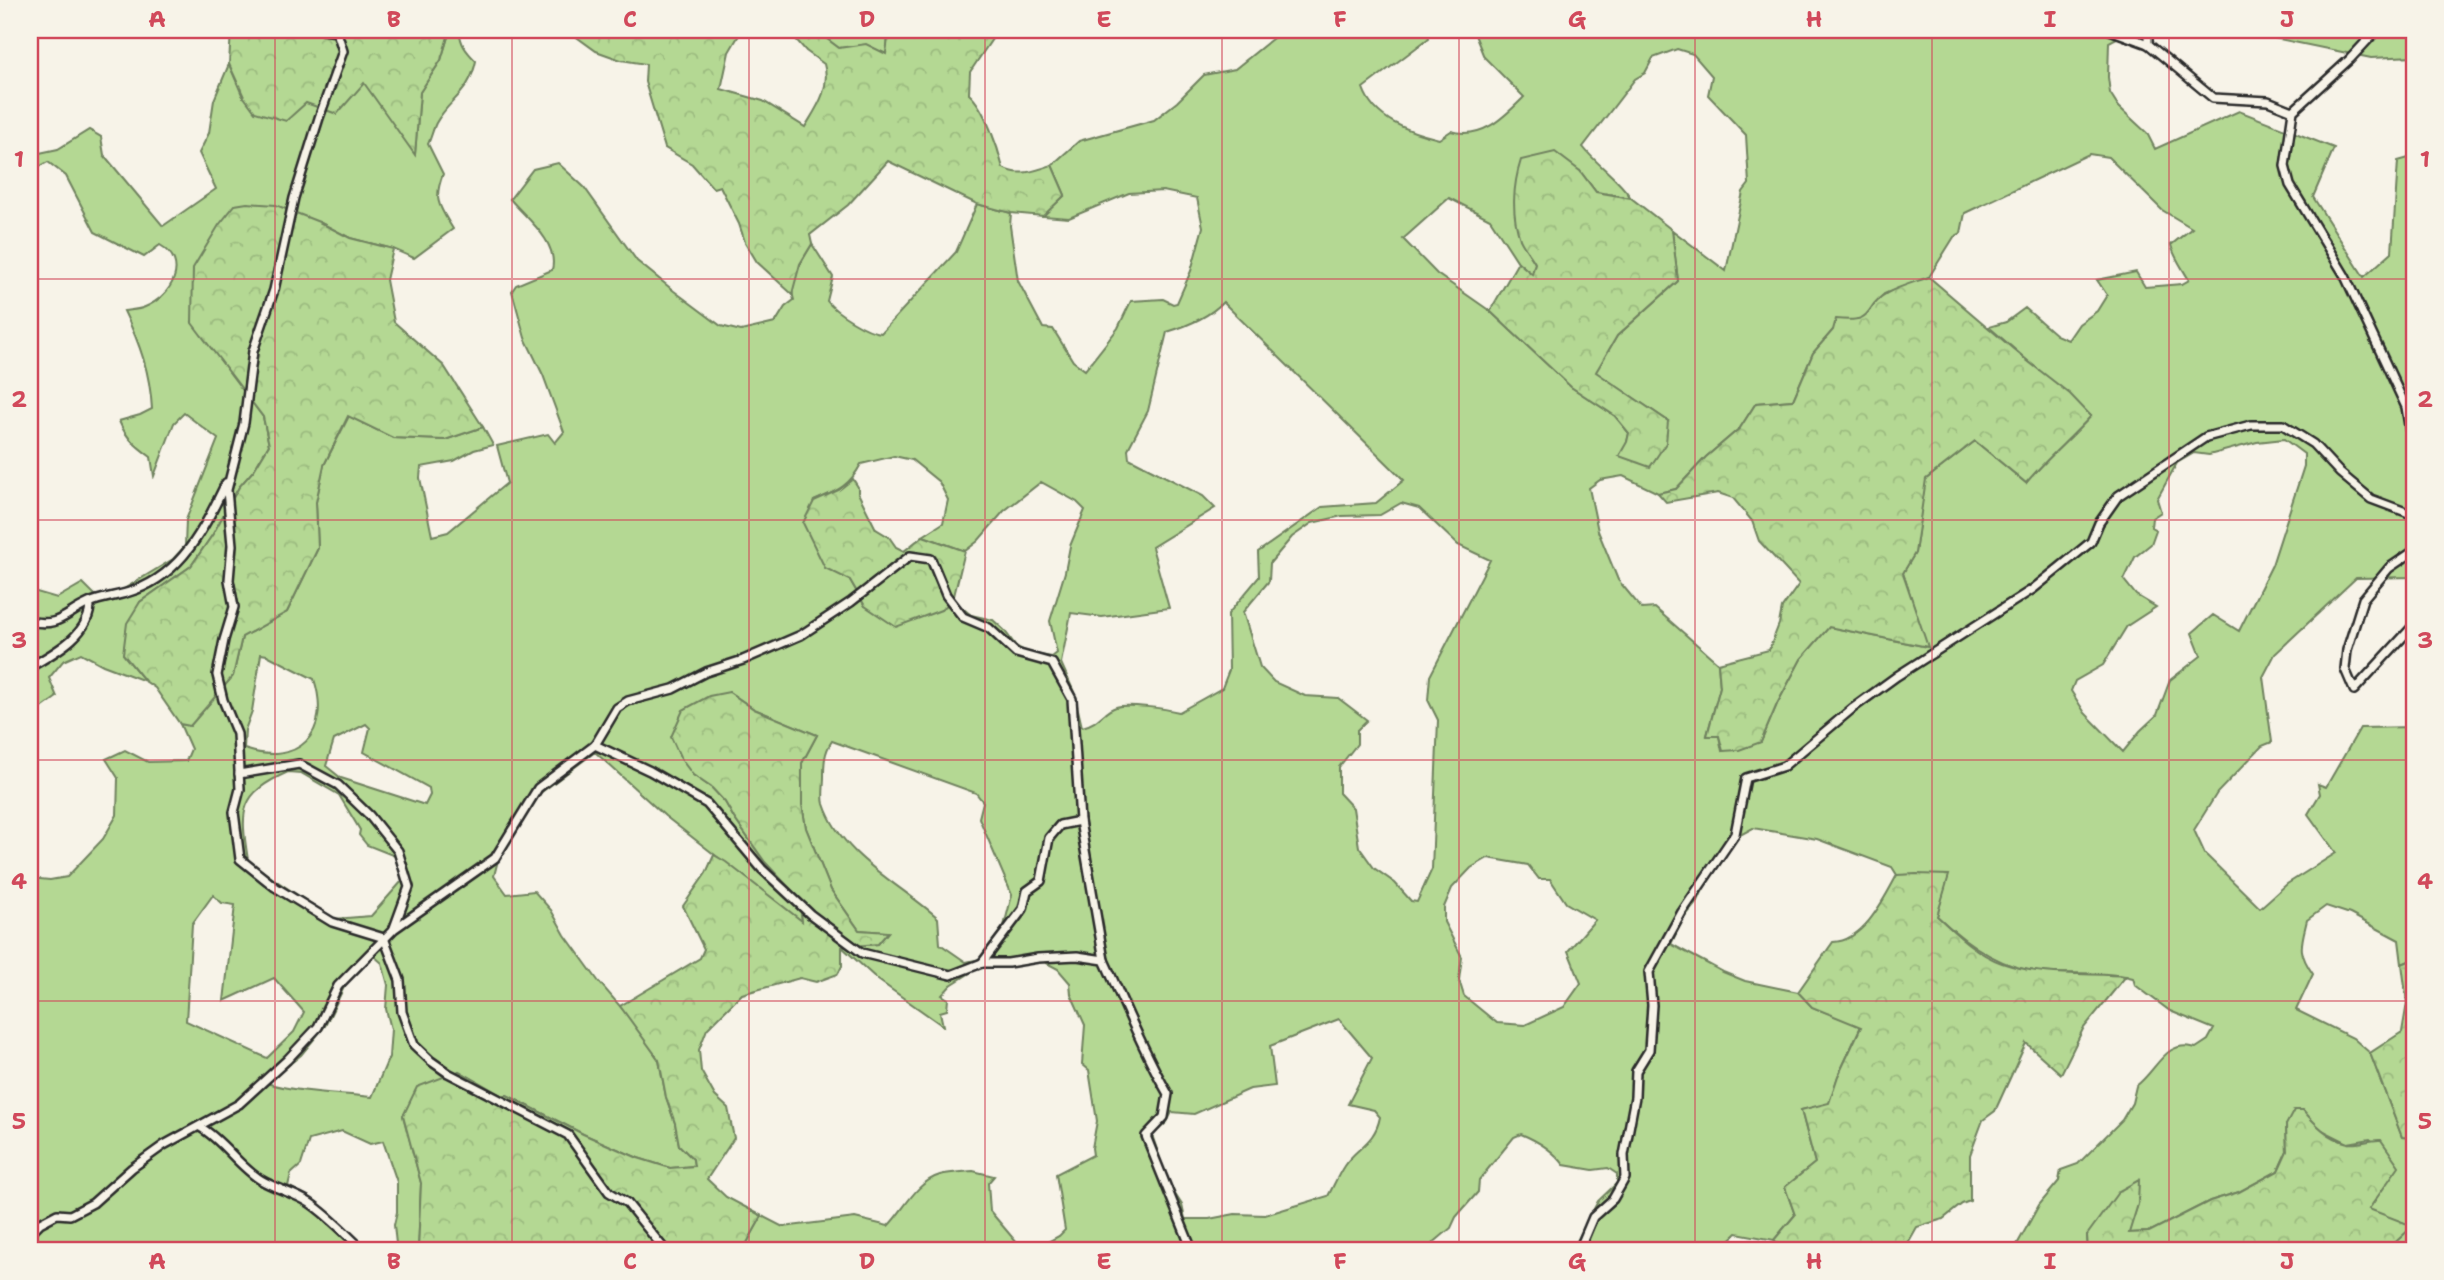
<svg xmlns="http://www.w3.org/2000/svg" width="2444" height="1280" font-family="'Shantell Sans',sans-serif">
	<defs>
		<pattern id="forest-crowns" width="20" height="18" patternUnits="userSpaceOnUse" patternTransform="scale(1.75)"><rect width="20" height="18" fill="#b4d893"/><path d="M2 6a3 3 0 1 1 6 0M12 15a3 3 0 1 1 6 0" fill="none" stroke="#9bba7f"/></pattern>
	</defs>
	<rect width="100%" height="100%" fill="#f7f3e8"/>
	<filter id="ink" filterUnits="userSpaceOnUse"><feTurbulence type="fractalNoise" baseFrequency=".0143" numOctaves="2"/><feDisplacementMap in="SourceGraphic" scale="14" xChannelSelector="R" yChannelSelector="G"/><feConvolveMatrix kernelMatrix="1 2 1 2 8 2 1 2 1" color-interpolation-filters="sRGB"/></filter>
	<g filter="url(#ink)">
		<!-- grass -->
		<g fill="#b4d893" stroke="#70825f" stroke-width="2" fill-rule="evenodd">
			<path d="M450,30H460C459,43 467,52 476,61C469,95 450,98 436,123C433,129 431,138 428,144L443,174C433,200 439,206 453,229L414,258L393,249L350,238L319,222L192,322L263,417L269,445L254,470L239,487L213,534L191,566L140,602L123,654L145,681L103,665L81,653L63,661L49,678L57,697L39,710L30,704V590L57,598L83,583L96,596L122,590L173,559L185,546L186,520L218,439L184,413L174,423L154,476L151,457C136,446 126,438 119,421L140,415L152,409C150,372 140,344 124,311C130,310 139,310 145,307C172,296 190,262 160,245L144,257L95,232L66,176L48,162L30,172V155L58,149L89,130L101,137L104,155L163,226L216,189L199,153L209,133L214,100L229,64L243,97L306,103L364,82L415,154L420,92L441,60Z"/>
			<path d="M815,30H889L886,54L866,45L839,48Z"/>
			<path d="M1283,30H1426L1429,38L1363,88C1374,120 1410,132 1439,139L1451,131C1482,140 1504,117 1524,97L1484,57L1473,30H2132L2109,42L2108,77L2110,93L2119,107L2147,133L2155,149L2239,111L2334,148L2313,197L2364,277L2392,252L2398,161L2412,157L2414,237C2411,246 2408,258 2414,266V577L2356,578L2275,654L2263,677L2272,742L2262,746L2217,793L2194,830L2205,854L2260,908L2287,884L2336,853L2308,814L2320,794L2318,784L2326,787L2360,728L2414,727V959L2402,964L2399,940L2350,914L2326,906L2307,920C2301,945 2297,951 2313,974L2296,1010L2353,1038L2370,1053L2402,1137L2414,1138V1250H2387L2412,1226L2368,1210L2398,1166L2370,1139L2348,1143L2318,1128L2286,1125L2287,1151L2278,1171L2239,1192L2210,1201L2149,1232L2128,1233L2138,1204L2087,1235L2088,1250H2014L2039,1205L2059,1181L2061,1170L2078,1164L2122,1120L2132,1103L2136,1086C2157,1071 2165,1038 2196,1048L2208,1040L2214,1029L2170,1011L2135,985L2133,978C2106,971 2079,974 2052,973C2006,972 1969,946 1937,916L1948,875H1897L1892,867L1817,839L1753,828L1740,835L1706,883L1698,901L1683,919L1671,944L1723,972L1745,981L1798,992L1812,1007L1861,1026L1838,1076L1829,1104L1801,1110L1815,1163L1785,1187L1795,1215L1774,1240L1737,1233L1719,1250H1561L1563,1246L1576,1243L1598,1201L1617,1183V1174L1608,1168L1593,1170L1564,1165C1553,1150 1538,1141 1521,1134L1514,1137L1479,1180L1478,1192L1456,1217L1451,1228L1425,1250H1033L1059,1236L1065,1230L1056,1174L1093,1155L1092,1148L1097,1121L1089,1070L1082,1064L1085,1025L1071,994L1070,983L1058,969L1043,961L978,968L951,985L942,995L948,999L947,1010L940,1012L943,1026L878,980L842,947L878,944L888,932L859,930L831,890L806,828L802,805V763L817,735L754,709L729,692L693,775L712,788L725,802L734,818L765,862L800,899L802,923L665,816L595,752L539,794L498,860L494,876L507,894L534,891L551,910L565,935L599,982L632,1020L659,1060L666,1097L675,1123L679,1145L693,1159L694,1166L670,1168L638,1158L583,1134L507,1095H501L459,1071L403,1115L421,1183L418,1250H385L396,1244L394,1225L397,1212V1182L383,1141L370,1144L342,1131L309,1140L301,1165L291,1174L288,1186C319,1203 344,1225 369,1250H30V878L50,880L67,877L103,839L117,815L118,778L106,759L125,750L148,762L186,761L191,749L180,724L190,726L233,676L242,637L287,612L318,548L316,502L324,465L349,416L393,438L445,440L483,427L493,445L474,450L454,461L421,467L420,478L432,536L448,532L507,483L497,446L548,434L555,443L564,432L543,375L525,338L512,291L516,285L552,270C559,242 526,218 510,199L533,169L558,163L584,187L637,261L674,291L721,326L741,331L775,323L785,307L794,300C788,284 803,258 812,244L833,277L827,301C835,312 867,332 881,333L956,252L977,204L1011,213L1010,226L1018,281L1043,328L1053,329L1073,361L1085,370L1118,328L1131,301L1163,299L1173,304L1177,303L1191,271L1203,227L1197,198L1163,191L1129,193L1069,218L1043,216L1065,195L1052,165L1079,141L1154,120L1177,102L1204,75L1235,69ZM1677,49L1693,54L1712,76L1708,95L1746,135L1749,184L1743,192L1726,271L1672,230L1678,281L1617,336L1595,372L1668,421L1627,442L1629,433L1615,416L1571,387L1490,311L1437,274L1403,239L1449,198L1490,219L1518,262L1532,274L1535,263L1520,239L1580,171L1596,192L1631,198C1618,178 1598,166 1583,147L1635,79L1645,73L1653,58ZM2089,154L2108,157L2162,210L2192,228L2171,245C2174,257 2183,269 2189,280L2182,284L2145,287L2136,272L2097,280L2107,295L2097,311L2079,324L2068,340L2056,335L2025,308L2006,322L1989,327L2091,416C2070,439 2046,459 2026,483L1975,441L1925,480L1915,553L1903,573L1927,647L1829,627L1801,659L1777,704L1761,742L1722,751L1719,736L1707,735L1720,687L1718,663L1655,608L1642,609L1618,580L1598,531L1589,488L1600,480L1623,476L1658,493L1676,489L1706,457L1740,428L1756,403L1793,400L1813,353L1833,330L1850,321L1864,318L1884,294L1929,277L1954,237L1961,233L1965,213ZM1223,302L1404,480L1376,503L1322,507L1258,552L1259,577L1228,614L1229,670L1222,688L1179,712C1167,709 1127,703 1116,707C1103,711 1100,723 1082,727L1074,692L1061,663L1071,613L1102,617L1169,608L1152,547L1215,508L1203,496L1129,458L1128,449L1148,411L1167,332C1187,326 1209,317 1223,302ZM2284,439L2304,454V466L2272,565L2239,631L2213,615L2192,633L2201,656L2170,680L2157,715L2140,731L2123,752L2085,713L2071,691L2075,681L2103,665L2127,626L2156,607L2136,595L2124,580L2135,557L2151,544L2156,530L2151,527L2152,518L2161,512L2157,499L2177,463L2194,453L2209,455L2257,442ZM894,456L912,460L939,482L948,500L943,523L923,536L965,551L978,541L1004,511L1041,482L1077,502L1085,510L1070,546L1065,572L1050,621L1057,653L1052,657L1028,653L1016,646L1004,630L993,620L971,615L953,600L865,606L850,580L814,501C837,491 849,487 861,464ZM1401,503L1419,508L1458,545L1490,560L1430,676L1428,700L1438,720L1432,869L1417,902L1411,901L1395,883L1374,868L1359,847L1353,808L1339,793V767L1357,744V730L1367,720L1338,698L1305,696L1274,682L1260,667L1243,612L1269,581L1270,563L1292,537L1312,523L1342,516L1380,515ZM261,654L267,655L314,679C332,734 298,767 244,749L245,730L252,711ZM366,724L370,728L364,752L429,788L430,795L425,805L341,778L326,766L334,740ZM832,741L976,793L983,802L979,818L1012,895L1004,926L980,959L966,962L940,944L938,918C900,884 841,856 824,804C822,797 824,786 824,777C824,764 824,752 832,741ZM288,772L301,773L339,795L360,830L359,835L367,845L395,856L403,875L402,881L371,916L334,919C305,899 275,882 248,860C240,810 239,794 288,772ZM1488,858L1528,865L1539,879H1550L1566,903L1595,920L1568,951L1581,983L1564,1007L1525,1025L1497,1023L1464,996L1459,980L1462,957L1444,922V907L1452,888L1471,868ZM213,895L222,903L235,905L224,1001L274,978L304,1012L294,1032L267,1058L186,1021L192,924ZM374,956L382,963L388,985L386,1009L391,1029L389,1057L372,1097C337,1093 301,1093 266,1083L301,1055L325,1026L348,979ZM1339,1019L1372,1058L1348,1104L1374,1110L1380,1117C1375,1143 1357,1147 1344,1166C1338,1175 1333,1187 1328,1196L1265,1215L1235,1214L1209,1219H1185L1182,1205L1169,1185L1152,1135L1167,1122L1172,1112L1194,1114L1250,1089L1275,1086L1270,1046Z"/>
			<path d="M2236,30H2414V56L2371,58Z"/>
			<path d="M973,1171L994,1176L988,1183L990,1211L1023,1250H743L762,1216L783,1227L855,1218L888,1226C904,1210 916,1182 940,1175C950,1172 963,1172 973,1171Z"/>
		</g>
		<!-- forest -->
		<g fill="url(#forest-crowns)" stroke="#70825f" stroke-width="2">
			<path d="M231,30H450L441,60L420,92L415,155L364,83L337,114L306,103L286,121L255,112L244,97L229,64Z"/>
			<path d="M567,30H742L729,52L721,89L763,101L805,127C817,107 831,88 824,64L806,51L788,30H815L839,48L866,44L886,54L889,30H998L970,72L969,94C985,108 998,148 1003,168C1019,177 1035,171 1052,165L1065,195L1043,216L1011,213L977,204L888,161L848,205L810,235L812,244L800,264L792,294L757,262L745,242L739,224L720,186L713,188L692,164L665,148L645,82L646,64L621,60L596,51Z"/>
			<path d="M1555,152L1580,171L1596,192L1631,198L1672,230L1678,281L1617,336L1596,372L1668,421L1666,443L1650,467L1619,456L1627,442L1629,433L1615,416L1571,387L1490,311L1518,262L1532,274L1535,263C1531,255 1523,247 1520,239C1511,214 1513,185 1521,160Z"/>
			<path d="M247,203L276,205L319,222L350,238L393,249L386,280L394,322L444,366L483,427L445,440L393,438L348,416L324,465L316,502L318,548L287,612L242,637L233,676L190,726L180,724L155,688L145,681L123,654L127,623L140,602L191,566L213,534L239,487L254,470L269,445L263,417L192,323L193,268L219,225L235,205Z"/>
			<path d="M1929,277L2025,359L2070,394L2091,416C2070,439 2046,459 2026,483L1975,441L1926,479L1915,553L1903,573L1928,647L1829,627L1801,659L1777,704L1761,742L1739,750L1723,751L1719,736H1707L1720,687L1718,663L1769,650L1779,624L1782,608L1799,584L1759,541L1752,521L1733,498L1718,493L1666,502L1658,493L1676,489L1706,457L1740,428L1756,403L1793,400L1813,353L1833,330L1836,319C1878,324 1862,306 1887,293C1900,286 1915,282 1929,277Z"/>
			<path d="M853,479L858,487V493L876,529L889,537L896,547L904,551L923,536L965,551L953,600L941,610L896,627L865,606L850,580L825,568L803,523L814,501L839,490Z"/>
			<path d="M729,692L754,709L817,735L802,763V805L806,828L831,890L859,930L888,932L878,944L842,947V966L838,974L816,982L800,978L742,994L707,1029L699,1050L701,1071L715,1096L728,1108L734,1138L707,1179L726,1197L762,1216L743,1250H418L421,1183L403,1116L417,1087L459,1071L501,1095H507L583,1134L638,1158L670,1168L694,1166L693,1159L679,1145L675,1123L666,1097L659,1060L620,1006L700,958L704,949L683,906L706,873L714,855L726,862L802,921L800,899L765,862L734,818L725,802L712,788L693,775L681,759L671,737L683,710L709,696Z"/>
			<path d="M1916,874L1949,875L1937,916C1956,934 1978,955 2002,963C2042,977 2085,973 2126,976L2083,1029L2061,1074L2026,1043L1995,1111L1983,1120L1970,1155V1201L1962,1204L1943,1219L1917,1227L1904,1250H1786L1774,1240L1795,1215L1785,1187L1815,1163L1801,1110L1829,1103L1838,1076L1861,1027L1812,1007L1798,992L1833,942C1864,941 1884,899 1897,875Z"/>
			<path d="M2414,959V1138L2402,1137L2370,1053L2402,1032L2407,1003L2402,964Z"/>
			<path d="M2294,1110H2303C2314,1123 2329,1139 2348,1143C2358,1145 2370,1139 2381,1140L2399,1166L2369,1209L2413,1226L2387,1250H2088L2087,1235L2119,1191L2139,1180L2138,1204L2129,1233L2149,1232L2210,1201L2239,1192L2278,1171L2287,1151L2286,1125Z"/>
		</g>
		<g fill="none" stroke-linecap="round" stroke-linejoin="round">
			<defs>
				<g id="minor">
					<path d="M323,30L337,32L343,51L319,118L294,198L274,290L253,351L244,423L227,490L232,545L229,580L234,607L224,640L217,675L223,700L237,734L240,789L234,812L240,859L275,887L332,922L384,938L400,980L402,1012L414,1045L431,1061L448,1073L568,1135L609,1192L627,1203L665,1250"/>
					<path d="M2110,30L2148,44L2213,98L2268,101L2293,111"/>
					<path d="M2148,30V44"/>
					<path d="M2377,30L2350,59L2293,111L2285,166L2290,185L2345,276L2406,407L2414,457"/>
					<path d="M2414,551L2389,568L2363,599L2347,650L2345,669L2354,690L2414,625"/>
					<path d="M30,621C59,628 64,614 89,603C103,597 120,596 135,590C184,572 205,526 226,483"/>
					<path d="M30,667C54,653 91,634 90,603"/>
					<path d="M595,745L650,771L707,804L762,869L810,914L862,953L951,975L982,963H1008L1038,958L1077,956L1104,960C1125,1005 1143,1051 1168,1094L1164,1117L1146,1136L1192,1250"/>
					<path d="M239,774L299,764L338,785L369,815L398,851L409,887L394,928"/>
					<path d="M982,963L1023,909L1027,891L1041,881L1049,838L1060,825L1080,821"/>
					<path d="M200,1127C223,1140 238,1166 261,1180C276,1189 295,1193 310,1203C329,1216 346,1234 363,1250"/>
					<path d="M30,1233L40,1223L57,1214L70,1215L93,1203L132,1168L164,1145L239,1104L287,1060L318,1027L338,986L394,929L495,858L538,788L595,745L617,708L628,701L673,689L706,672L743,660L801,635L851,602L910,556L931,559L946,595L963,617L989,628L1016,653L1052,663L1072,699L1080,821L1104,960"/>
					<path d="M1579,1250L1593,1217L1613,1199L1625,1178L1624,1155L1635,1097L1636,1071L1649,1050L1652,1005L1649,972L1682,912L1735,834L1746,778L1784,766L1853,708L1897,676L2033,589L2091,542L2099,523L2118,496L2206,437L2251,425H2283L2313,444L2340,473L2371,499L2414,515"/>
				</g>
			</defs>
			<!-- minor casing -->
			<use href="#minor" stroke="#2b2b2b" stroke-width="12"/>
			<!-- minor -->
			<use href="#minor" stroke="#f7f3e8" stroke-width="7"/>
		</g>
	</g>
	<!-- grid -->
	<path fill="none" stroke="#d1495b" stroke-width="2" stroke-opacity="0.55" d="M275,30V1250M512,30V1250M749,30V1250M985,30V1250M1222,30V1250M1459,30V1250M1695,30V1250M1932,30V1250M2169,30V1250M30,279H2414M30,520H2414M30,760H2414M30,1001H2414"/>
	<!-- margin -->
	<rect width="2444" height="1280" fill="none" stroke="#f7f3e8" stroke-width="77"/>
	<rect x="38" y="38" width="2368" height="1204" fill="none" stroke="#d1495b" stroke-width="2.5"/>
	<g font-size="23" text-anchor="middle" font-weight="bold" fill="#d1495b">
		<text x="157" y="27">A</text>
		<text x="394" y="27">B</text>
		<text x="630" y="27">C</text>
		<text x="867" y="27">D</text>
		<text x="1104" y="27">E</text>
		<text x="1340" y="27">F</text>
		<text x="1577" y="27">G</text>
		<text x="1814" y="27">H</text>
		<text x="2050" y="27">I</text>
		<text x="2287" y="27">J</text>
		<text x="19" y="167">1</text>
		<text x="2425" y="167">1</text>
		<text x="19" y="407">2</text>
		<text x="2425" y="407">2</text>
		<text x="19" y="648">3</text>
		<text x="2425" y="648">3</text>
		<text x="19" y="889">4</text>
		<text x="2425" y="889">4</text>
		<text x="19" y="1129">5</text>
		<text x="2425" y="1129">5</text>
		<text x="157" y="1269">A</text>
		<text x="394" y="1269">B</text>
		<text x="630" y="1269">C</text>
		<text x="867" y="1269">D</text>
		<text x="1104" y="1269">E</text>
		<text x="1340" y="1269">F</text>
		<text x="1577" y="1269">G</text>
		<text x="1814" y="1269">H</text>
		<text x="2050" y="1269">I</text>
		<text x="2287" y="1269">J</text>
	</g>
</svg>
